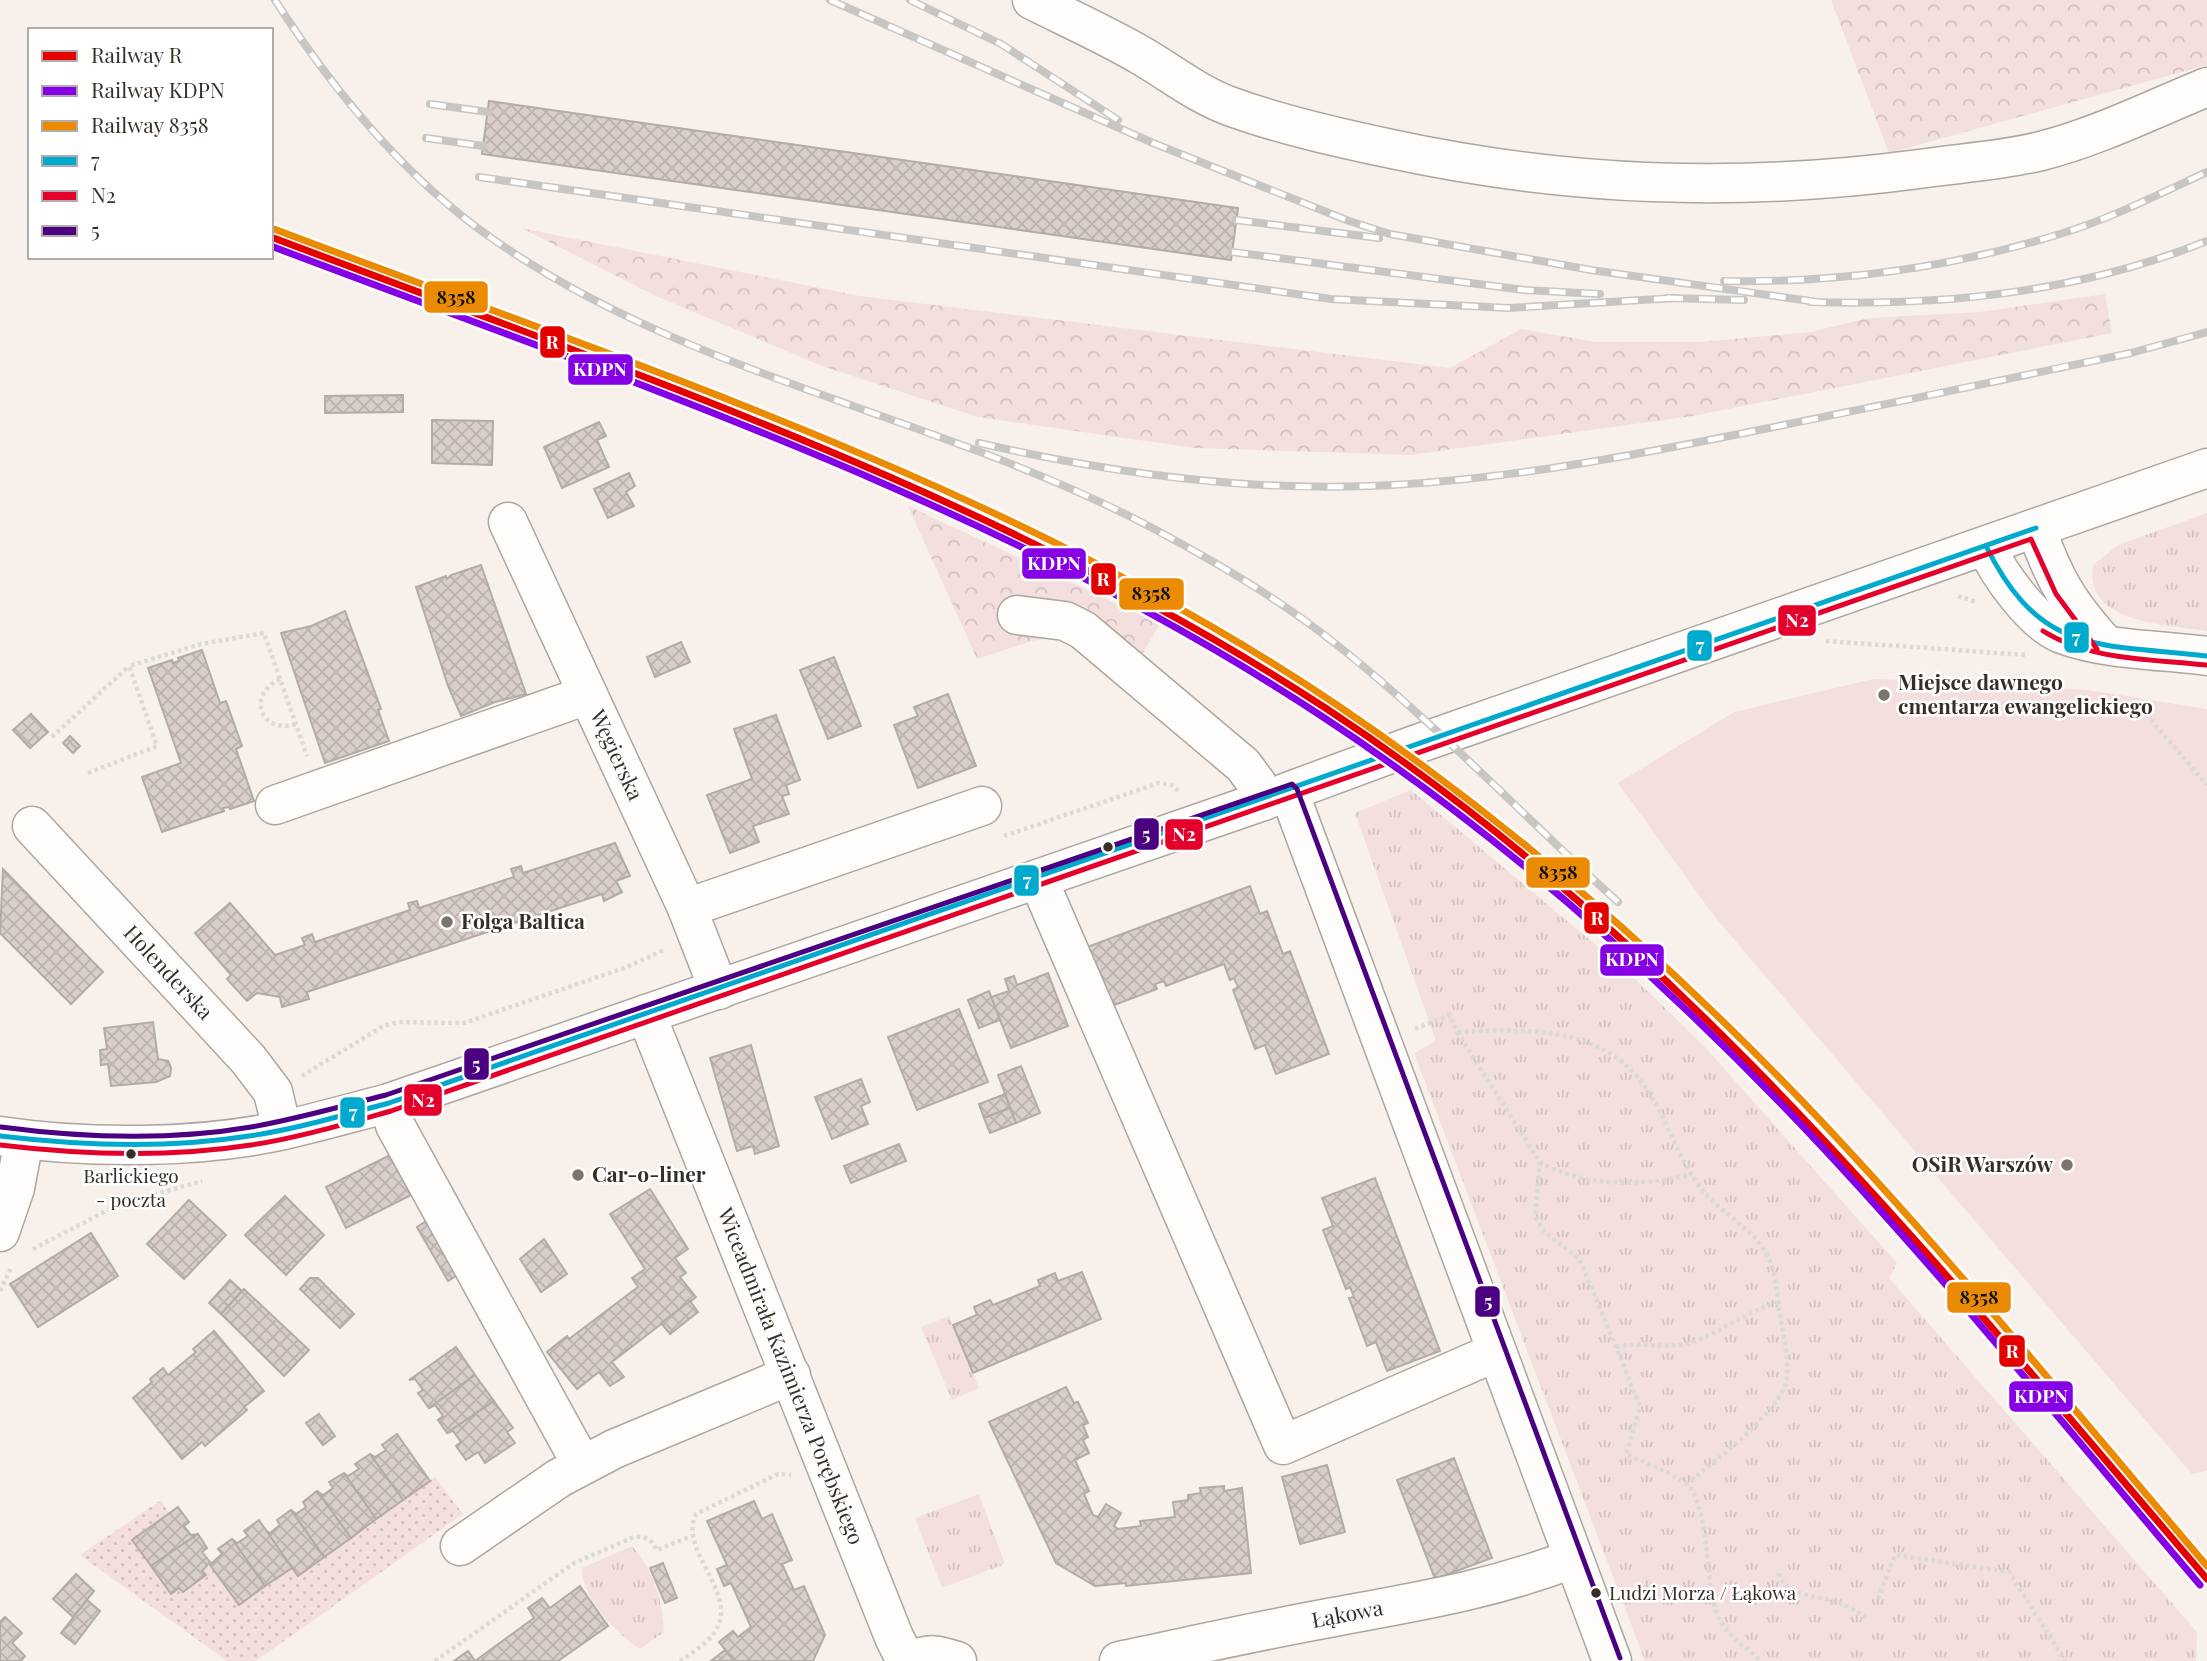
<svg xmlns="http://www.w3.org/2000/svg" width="2207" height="1661" font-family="'Playfair Display',serif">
	<defs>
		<pattern id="grass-dots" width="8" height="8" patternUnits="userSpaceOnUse" patternTransform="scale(1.75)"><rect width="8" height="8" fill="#f4dfdf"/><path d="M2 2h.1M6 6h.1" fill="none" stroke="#d2c0bf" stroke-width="1.8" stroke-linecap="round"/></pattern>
		<pattern id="forest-crowns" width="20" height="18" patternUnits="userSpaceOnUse" patternTransform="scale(1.75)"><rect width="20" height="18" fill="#f4dfdf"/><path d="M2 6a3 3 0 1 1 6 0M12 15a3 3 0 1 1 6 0" fill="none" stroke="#d2c0bf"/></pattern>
		<pattern id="park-tufts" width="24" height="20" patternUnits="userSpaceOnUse" patternTransform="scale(1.75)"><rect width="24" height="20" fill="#f4dfdf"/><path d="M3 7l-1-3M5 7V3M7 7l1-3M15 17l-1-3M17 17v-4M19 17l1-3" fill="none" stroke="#d2c0bf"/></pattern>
		<pattern id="building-cross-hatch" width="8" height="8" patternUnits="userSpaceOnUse" patternTransform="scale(1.75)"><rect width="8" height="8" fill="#d9ceca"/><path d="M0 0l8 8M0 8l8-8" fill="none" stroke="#bbb1ae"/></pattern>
	</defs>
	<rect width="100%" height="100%" fill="#f8f1eb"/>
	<!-- grass -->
	<path fill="url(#grass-dots)" d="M435,1477L463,1514L256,1661H227L80,1555L161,1500L169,1513L132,1540L170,1594L179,1588L183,1592L206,1576L202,1571L210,1565L239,1605L292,1568L298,1575Z"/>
	<!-- forest -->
	<g fill="url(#forest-crowns)">
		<path d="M1831,0H2207V65L1889,153Z"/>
		<path d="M521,228L860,296L1450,368L1521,329L1596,342H1699L1810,332L1869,318L1979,312L2105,294L2112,333L1693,416L1410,455L1195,448L978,417L822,366L656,296Z"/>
		<path d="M908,506L1160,624L1135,666L1077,632L1032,641L977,659Z"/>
	</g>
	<!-- park -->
	<g fill="url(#park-tufts)">
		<path d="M2207,513V631C2169,625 2083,624 2093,565L2118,545Z"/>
		<path d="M1411,790L1627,971L1705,1047L1897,1263L1889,1278L2197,1632L2196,1661H1645L1414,1053L1436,1041L1355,813Z"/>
		<path d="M949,1316L979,1388L952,1400L921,1327Z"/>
		<path d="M979,1494L1005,1564L942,1588L915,1518Z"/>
		<path d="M632,1546C654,1571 662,1599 664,1632L640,1649C617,1636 581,1595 582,1568Z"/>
	</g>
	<!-- garden -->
	<path fill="#f4dfdf" d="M1873,679L1959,681L2088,690L2207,709V1471L2192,1474L2140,1414L1714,916L1618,783L1734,712Z"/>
	<!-- building -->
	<g fill="url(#building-cross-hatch)" stroke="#b3aba7" stroke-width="2">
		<path d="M489,101L1238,208L1231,260L482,154Z"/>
		<path d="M403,395V412L325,413V396Z"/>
		<path d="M432,420L493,421L492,465L432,463Z"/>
		<path d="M599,422L606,436L597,440L609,467L562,488L544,447Z"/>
		<path d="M629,473L635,486L626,492L634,506L608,518L594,489Z"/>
		<path d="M481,565L526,694L495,702L461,716L448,686L416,587L446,576L447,579L451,575Z"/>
		<path d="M345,611L381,709L378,710L389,741L325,763L281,633L311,626Z"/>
		<path d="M681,642L690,662L655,677L647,657Z"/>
		<path d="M202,650L220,703L226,701L242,746L236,749L254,801L230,809L229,807L223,808L224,811L162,832L142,777L181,763L148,668L172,660L173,663L179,661L178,658Z"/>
		<path d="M834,657L861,726L828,739L800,670Z"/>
		<path d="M948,694L976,766L918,788L894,725L918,716L914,707Z"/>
		<path d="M31,714L48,732L30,748L13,730Z"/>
		<path d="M776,715L800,780L786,785L789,794L782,796L789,814L753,826L759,842L730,853L707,795L752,779L734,729Z"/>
		<path d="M70,736L80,746L73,753L63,743Z"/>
		<path d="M615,843L630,876L616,881L622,892L604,901L602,894L307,992L309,999L282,1007L280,997L257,993L247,1001L227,979L231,975L195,933L230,903L275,955L305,945L302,938L312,934L315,942L410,910L408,903L417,901L419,908L514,877L511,869L521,866L523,873Z"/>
		<path d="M3,869L103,972L71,1004L0,933Z"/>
		<path d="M1250,886L1260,914L1267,911L1283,954L1290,951L1329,1054L1276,1074L1265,1045L1255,1049L1233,990L1238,987L1234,978L1230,980L1224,964L1166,986L1164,981L1155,984L1157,989L1109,1007L1087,947Z"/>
		<path d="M1048,973L1068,1026L1011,1048L991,997L1009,991L1005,979L1014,976L1017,985Z"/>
		<path d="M989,991L1000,1020L979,1028L968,1000Z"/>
		<path d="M959,1009L988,1082L917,1110L888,1037Z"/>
		<path d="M153,1022L158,1059L168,1061L171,1068L170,1076L156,1082L111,1086L108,1064L101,1065L100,1050L107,1049L104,1028Z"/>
		<path d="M751,1045L779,1146L755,1154L753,1146L737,1151L710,1058Z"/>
		<path d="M1021,1066L1040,1113L1016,1123L998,1075Z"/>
		<path d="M861,1079L870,1102L861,1106L868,1124L832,1139L815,1097Z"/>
		<path d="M1005,1094L1010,1108L984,1118L979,1104Z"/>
		<path d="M1010,1108L1016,1123L990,1133L984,1118Z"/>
		<path d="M899,1144L906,1161L851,1183L844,1166Z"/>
		<path d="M398,1151L419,1191L346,1228L326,1187Z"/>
		<path d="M1375,1178L1440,1351L1387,1371L1376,1342L1367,1346L1349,1298L1354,1297L1350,1287L1346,1289L1323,1230L1333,1226L1322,1198Z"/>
		<path d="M650,1189L688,1249L675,1258L686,1273L680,1277L696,1297L612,1362L624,1377L610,1386L599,1372L577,1389L547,1352L567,1336L569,1339L638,1287L632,1278L645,1269L610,1214Z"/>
		<path d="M285,1196L324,1235L286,1275L245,1235Z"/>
		<path d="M189,1200L226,1235L184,1279L147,1244Z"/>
		<path d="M431,1218L462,1272L448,1281L417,1227Z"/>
		<path d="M91,1233L118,1276L38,1327L10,1284Z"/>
		<path d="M544,1239L567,1274L541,1292L520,1259Z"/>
		<path d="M1082,1272L1101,1319L973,1373L953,1325L977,1315L974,1307L990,1300L993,1305L1040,1286L1038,1280L1055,1273L1058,1281Z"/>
		<path d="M310,1278H318L354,1314L340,1328L300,1289Z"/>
		<path d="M230,1280L242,1291L221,1314L209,1303Z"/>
		<path d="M244,1289L309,1350L284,1376L221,1314Z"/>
		<path d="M690,1301L698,1312L670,1334L661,1323Z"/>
		<path d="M214,1331L264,1391L244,1407L247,1410L205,1446L202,1442L182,1459L133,1398L152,1382L150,1379L163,1368L168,1375L196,1352L193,1349Z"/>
		<path d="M456,1347L475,1375L429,1408L418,1393L423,1390L415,1379L409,1380Z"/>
		<path d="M475,1375L494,1401L447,1433L438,1420L443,1416L435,1405L429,1408Z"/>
		<path d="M1066,1387L1074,1403L1078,1402L1088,1423L1083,1425L1088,1437L1083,1440L1089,1453L1075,1460L1089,1491L1084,1494L1093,1515L1098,1517L1106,1504L1121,1513L1114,1526L1118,1529L1141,1526L1140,1521L1175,1517L1173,1502L1188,1500V1495L1201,1493L1200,1488L1224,1486V1491L1242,1488L1251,1573L1126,1586V1583L1095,1586L1056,1563L989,1422Z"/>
		<path d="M494,1401L513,1428L507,1432L515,1443L485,1463L478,1452L466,1460L456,1446L461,1442L453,1431L447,1433Z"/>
		<path d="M319,1414L335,1436L323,1445L306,1423Z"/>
		<path d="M397,1434L430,1481L403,1500L370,1454L375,1457L386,1450L382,1445Z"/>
		<path d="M370,1454L403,1500L376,1519L344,1473L348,1476L359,1469L355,1464Z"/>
		<path d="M1454,1458L1492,1558L1435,1579L1397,1480Z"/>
		<path d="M1327,1465L1345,1532L1300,1544L1282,1477Z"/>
		<path d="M344,1473L376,1519L351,1538L317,1491L323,1495L333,1488L329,1482Z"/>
		<path d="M317,1491L351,1538L324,1557L291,1510L296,1514L306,1507L303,1502Z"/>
		<path d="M754,1501L762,1519L772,1514L792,1560L782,1564L794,1590L804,1586L825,1635L813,1661H734L719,1642L733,1631L738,1637L751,1627L731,1583L724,1586L717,1569L727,1565L707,1521Z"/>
		<path d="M178,1507L189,1522L184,1526L191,1535L198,1534L151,1566L132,1540Z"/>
		<path d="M291,1510L324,1557L298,1576L265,1530L270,1533L280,1525L277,1520Z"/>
		<path d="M259,1520L292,1568L265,1586L232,1539L237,1543L248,1536L244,1531Z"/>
		<path d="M198,1534L207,1548L202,1552L210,1562L202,1571L206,1575L183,1592L179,1588L171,1594L151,1566Z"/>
		<path d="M232,1539L265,1586L239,1605L210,1565L222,1554L218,1549Z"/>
		<path d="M663,1563L677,1598L665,1603L650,1568Z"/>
		<path d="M76,1574L94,1591L73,1617L53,1599Z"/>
		<path d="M580,1586L608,1626L558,1661H454L468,1651L475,1661L534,1618L528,1608L542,1598L550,1608Z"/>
		<path d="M87,1600L100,1611L75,1644L61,1633Z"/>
		<path d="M5,1617L22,1633L12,1643L25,1656L21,1661H0V1622Z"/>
		<path d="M725,1650L734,1661H711Z"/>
	</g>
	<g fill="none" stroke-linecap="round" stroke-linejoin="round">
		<defs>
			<g id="minor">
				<path d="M1032,0C1068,18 1106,35 1142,56C1171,73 1200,96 1232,107C1282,125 1335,137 1387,148C1566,187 1738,193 1919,169C1959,163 2001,161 2041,151C2097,137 2153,109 2207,87"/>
				<path id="s1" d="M508,522L687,908L719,990"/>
				<path d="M2036,528C2054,579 2068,603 2104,643"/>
				<path d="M1986,546C1998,573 2033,623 2062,634C2103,650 2163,650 2207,656"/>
				<path d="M1017,615L1065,621L1083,630L1243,765L1257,784L1263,801"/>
				<path d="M1289,792L1612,1661"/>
				<path d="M275,805L587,695"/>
				<path id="s2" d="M32,826L248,1059L273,1092L282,1130"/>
				<path d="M1038,879L1283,1445L1496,1352"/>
				<path d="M687,908L982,806"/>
				<path id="s3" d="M646,1014L894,1637L906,1661"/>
				<path d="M389,1103L395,1125L582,1465"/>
				<path d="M0,1136C88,1149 198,1149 284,1130C319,1122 354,1112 389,1103L1263,801L1417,744L2207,468"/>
				<path d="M0,1232L15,1188L24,1140"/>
				<path d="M460,1546L559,1478L614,1449L791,1375"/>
				<path d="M912,1661C929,1652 939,1655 957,1661"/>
				<path id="s4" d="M1119,1661C1191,1646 1262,1630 1334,1617C1420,1601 1490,1590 1572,1559"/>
			</g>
		</defs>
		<!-- minor casing -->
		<use href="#minor" stroke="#ada6a0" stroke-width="41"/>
		<!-- path -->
		<g stroke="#dbd9d7" stroke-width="4.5" stroke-dasharray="3.5 3.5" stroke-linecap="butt">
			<path d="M1958,596L1976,602"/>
			<path d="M1826,641L2027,655"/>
			<path d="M280,679C245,696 262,735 296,724"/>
			<path d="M2137,704L2207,785"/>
			<path d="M52,737L129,666"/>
			<path d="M88,773L157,746L129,666L201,644L264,633L307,756"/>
			<path d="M1004,836L1159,783L1172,785L1179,792"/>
			<path d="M1415,1029L1450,1015L1457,1032L1540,1162L1535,1217L1545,1233L1579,1258L1616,1347L1640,1407L1626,1454C1645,1463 1668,1471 1685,1483C1710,1501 1705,1584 1717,1614C1724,1633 1746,1647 1761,1661"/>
			<path d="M1458,1032C1520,1028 1598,1026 1640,1080C1665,1112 1675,1153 1699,1186C1719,1212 1752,1228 1766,1253C1776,1270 1777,1295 1780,1314C1783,1335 1789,1357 1787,1378C1783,1410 1712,1464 1686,1484"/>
			<path d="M302,1076L383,1026L399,1022L464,1023L627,967L664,950"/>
			<path d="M1540,1162C1581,1187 1647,1187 1692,1174"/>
			<path d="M33,1249L118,1205L202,1181"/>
			<path d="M0,1291L12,1266"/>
			<path d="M1616,1347C1642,1341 1668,1350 1693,1342C1723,1331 1747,1311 1778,1303"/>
			<path d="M1779,1573C1785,1597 1816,1595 1836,1602C1847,1605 1857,1612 1866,1618"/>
			<path d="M1878,1599L1895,1555L2009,1572L2065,1661"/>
			<path d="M435,1661L574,1563L634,1537C644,1536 653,1539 656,1550L692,1536"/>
			<path d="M680,1661C691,1653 707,1644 714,1633C742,1594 677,1552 696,1514L778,1474L791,1475"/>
		</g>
		<!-- minor -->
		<use href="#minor" stroke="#fefdfc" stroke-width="38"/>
		<defs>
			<g id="rail">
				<path d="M275,0C333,90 402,175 490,237C691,379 942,415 1156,530C1219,564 1281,600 1337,645C1437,724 1524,817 1618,902"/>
				<path d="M830,0L1153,143L1349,221L1390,234L1591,270L1817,302"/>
				<path d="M910,0L1001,44L1118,120"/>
				<path d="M430,104L488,112"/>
				<path d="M426,138L483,146"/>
				<path d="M479,177L1331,299L1508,308L1676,298"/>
				<path d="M1236,220L1379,238"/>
				<path d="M1232,252L1524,290L1600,294"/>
				<path d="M1724,281C1838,283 1950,268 2060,234C2110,219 2159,194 2207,172"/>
				<path d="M1667,298L1744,300"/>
				<path d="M1810,302C1947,306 2080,292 2207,241"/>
				<path d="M979,443C1106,472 1238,491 1369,486C1505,481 1636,455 1769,428C1890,404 2010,378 2131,353L2207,332"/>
			</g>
		</defs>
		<!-- rail casing -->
		<use href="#rail" stroke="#c8c6c3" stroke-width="8"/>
		<!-- rail -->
		<use href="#rail" stroke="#fff" stroke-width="5" stroke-dasharray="16" stroke-linecap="butt"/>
		<defs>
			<g id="bus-1">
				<path d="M1986,546C2041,657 2099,643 2207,656"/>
				<path d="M0,1136C83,1146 167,1149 249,1136C297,1129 343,1115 389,1103L2036,528"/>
			</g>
			<g id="bus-2">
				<path d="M2043,631C2091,661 2152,659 2206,665"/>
				<path d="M0,1145C83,1155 167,1158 251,1145C298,1138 345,1124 391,1111L2031,539L2056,594L2097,649"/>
			</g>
			<path id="bus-3" d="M1,1127C84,1138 169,1141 251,1127C297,1119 342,1106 386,1095L1292,784L1297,789L1620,1658"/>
		</defs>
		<!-- bus-1 casing -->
		<use href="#bus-1" stroke="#fff" stroke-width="10"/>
		<!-- bus-2 casing -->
		<use href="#bus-2" stroke="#fff" stroke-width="10"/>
		<!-- bus-3 casing -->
		<use href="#bus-3" stroke="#fff" stroke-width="10"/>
		<!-- bus-1 -->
		<use href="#bus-1" stroke="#00a9ce" stroke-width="5"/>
		<!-- bus-2 -->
		<use href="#bus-2" stroke="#e4002b" stroke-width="5"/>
		<!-- bus-3 -->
		<use href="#bus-3" stroke="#4b0082" stroke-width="5"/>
		<defs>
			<path id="rail-1" d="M271,237C631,373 1003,496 1327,709C1682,943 1934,1261 2207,1579"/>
			<path id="rail-2" d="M271,246C630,382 1001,504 1323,717C1493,829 1648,966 1790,1113C1934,1263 2065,1427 2200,1585"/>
			<path id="rail-3" d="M274,229C636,366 1014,487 1337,705C1507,820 1662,955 1804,1103C1945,1251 2074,1410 2207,1566"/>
		</defs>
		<!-- rail-1 casing -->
		<use href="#rail-1" stroke="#fff" stroke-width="12"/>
		<!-- rail-2 casing -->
		<use href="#rail-2" stroke="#fff" stroke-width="12"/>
		<!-- rail-3 casing -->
		<use href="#rail-3" stroke="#fff" stroke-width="12"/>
		<!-- rail-1 -->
		<use href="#rail-1" stroke="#e50000" stroke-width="7"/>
		<!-- rail-2 -->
		<use href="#rail-2" stroke="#8500e5" stroke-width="7"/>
		<!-- rail-3 -->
		<use href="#rail-3" stroke="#eb8b04" stroke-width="7"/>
	</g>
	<!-- markers -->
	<g fill="#7b736c" stroke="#fff" stroke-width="2.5">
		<circle cx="1884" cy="695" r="7"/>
		<circle cx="447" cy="922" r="7"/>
		<circle cx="2067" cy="1165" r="7"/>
		<circle cx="578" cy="1175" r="7"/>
	</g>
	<g fill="#372f27" stroke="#fff" stroke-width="2.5">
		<circle cx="1108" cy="847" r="6"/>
		<circle cx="131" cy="1154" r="6"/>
		<circle cx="1596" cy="1593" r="6"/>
	</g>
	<g text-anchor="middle" stroke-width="5" stroke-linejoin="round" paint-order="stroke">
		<!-- bus labels -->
		<g font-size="19" fill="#372f27" stroke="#fff">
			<text x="131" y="1183">Barlickiego<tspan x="131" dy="24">- poczta</tspan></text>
			<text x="1609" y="1600" text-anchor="start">Ludzi Morza / Łąkowa</text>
		</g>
		<!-- poi labels -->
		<g font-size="21" font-weight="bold" fill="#372f27" stroke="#fff" text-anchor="start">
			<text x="1898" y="690">Miejsce dawnego<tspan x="1898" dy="24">cmentarza ewangelickiego</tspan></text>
			<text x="461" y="929">Folga Baltica</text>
			<text x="2053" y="1172" text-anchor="end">OSiR Warszów</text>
			<text x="592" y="1182">Car-o-liner</text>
		</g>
		<!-- street labels -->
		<g font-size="21" fill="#372f27" stroke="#fff">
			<text dy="7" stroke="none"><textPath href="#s1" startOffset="257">Węgierska</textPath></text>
			<text dy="7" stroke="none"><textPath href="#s2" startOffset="200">Holenderska</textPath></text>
			<text dy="7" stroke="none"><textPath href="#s3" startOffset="390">Wiceadmirała Kazimierza Porębskiego</textPath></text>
			<text dy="7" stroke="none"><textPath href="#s4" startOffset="233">Łąkowa</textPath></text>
		</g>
	</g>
	<g stroke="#fff" stroke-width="2.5">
		<rect x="423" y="280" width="66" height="34" rx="7" fill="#eb8b04"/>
		<rect x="539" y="325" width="27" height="34" rx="7" fill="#e50000"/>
		<rect x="567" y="353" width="67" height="33" rx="7" fill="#8500e5"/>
		<rect x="1021" y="547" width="66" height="33" rx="7" fill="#8500e5"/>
		<rect x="1090" y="562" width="27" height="34" rx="7" fill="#e50000"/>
		<rect x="1118" y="577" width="67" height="34" rx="7" fill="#eb8b04"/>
		<rect x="1777" y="604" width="40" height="33" rx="7" fill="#e4002b"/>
		<rect x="2063" y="621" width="27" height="33" rx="7" fill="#00a9ce"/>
		<rect x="1686" y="629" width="27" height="33" rx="7" fill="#00a9ce"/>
		<rect x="1133" y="817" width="27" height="34" rx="7" fill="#4b0082"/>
		<rect x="1164" y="818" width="40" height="33" rx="7" fill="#e4002b"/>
		<rect x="1525" y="856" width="66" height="33" rx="7" fill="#eb8b04"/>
		<rect x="1013" y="864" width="27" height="33" rx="7" fill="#00a9ce"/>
		<rect x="1583" y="901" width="27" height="34" rx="7" fill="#e50000"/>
		<rect x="1599" y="943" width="66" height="34" rx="7" fill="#8500e5"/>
		<rect x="463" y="1047" width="27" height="34" rx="7" fill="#4b0082"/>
		<rect x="403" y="1083" width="40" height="34" rx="7" fill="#e4002b"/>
		<rect x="339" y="1096" width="27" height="33" rx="7" fill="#00a9ce"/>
		<rect x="1946" y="1281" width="66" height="33" rx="7" fill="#eb8b04"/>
		<rect x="1474" y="1285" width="27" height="33" rx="7" fill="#4b0082"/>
		<rect x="1998" y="1334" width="28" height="34" rx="7" fill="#e50000"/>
		<rect x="2008" y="1380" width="66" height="33" rx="7" fill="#8500e5"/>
	</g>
	<g font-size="19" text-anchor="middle" font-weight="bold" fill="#fff">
		<text x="552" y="349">R</text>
		<text x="600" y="376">KDPN</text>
		<text x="1054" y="570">KDPN</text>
		<text x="1103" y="586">R</text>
		<text x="1797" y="627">N2</text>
		<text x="2076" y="644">7</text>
		<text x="1700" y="652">7</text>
		<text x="1146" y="841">5</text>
		<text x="1184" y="841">N2</text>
		<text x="1027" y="887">7</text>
		<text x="1597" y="925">R</text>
		<text x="1632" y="966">KDPN</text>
		<text x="476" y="1071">5</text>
		<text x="423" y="1107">N2</text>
		<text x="353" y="1119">7</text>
		<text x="1488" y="1308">5</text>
		<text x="2012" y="1358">R</text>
		<text x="2041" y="1403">KDPN</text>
	</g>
	<g font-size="19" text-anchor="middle" font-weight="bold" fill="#111">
		<text x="456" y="304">8358</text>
		<text x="1151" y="600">8358</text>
		<text x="1558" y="879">8358</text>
		<text x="1979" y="1304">8358</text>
	</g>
	<!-- legend -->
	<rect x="28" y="28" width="245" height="231" fill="#ffffff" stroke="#afaca9" stroke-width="2"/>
	<rect x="42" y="51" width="35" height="10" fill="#e50000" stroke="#afaca9" stroke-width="2"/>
	<text x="91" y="63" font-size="21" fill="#372f27">Railway R</text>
	<rect x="42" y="86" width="35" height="10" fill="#8500e5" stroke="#afaca9" stroke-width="2"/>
	<text x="91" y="98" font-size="21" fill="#372f27">Railway KDPN</text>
	<rect x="42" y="121" width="35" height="10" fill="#eb8b04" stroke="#afaca9" stroke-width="2"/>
	<text x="91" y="133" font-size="21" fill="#372f27">Railway 8358</text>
	<rect x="42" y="156" width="35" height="10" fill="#00a9ce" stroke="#afaca9" stroke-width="2"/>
	<text x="91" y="168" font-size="21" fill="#372f27">7</text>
	<rect x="42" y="191" width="35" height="10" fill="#e4002b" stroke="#afaca9" stroke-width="2"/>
	<text x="91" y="203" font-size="21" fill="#372f27">N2</text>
	<rect x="42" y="226" width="35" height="10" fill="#4b0082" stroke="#afaca9" stroke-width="2"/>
	<text x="91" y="238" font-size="21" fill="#372f27">5</text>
</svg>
